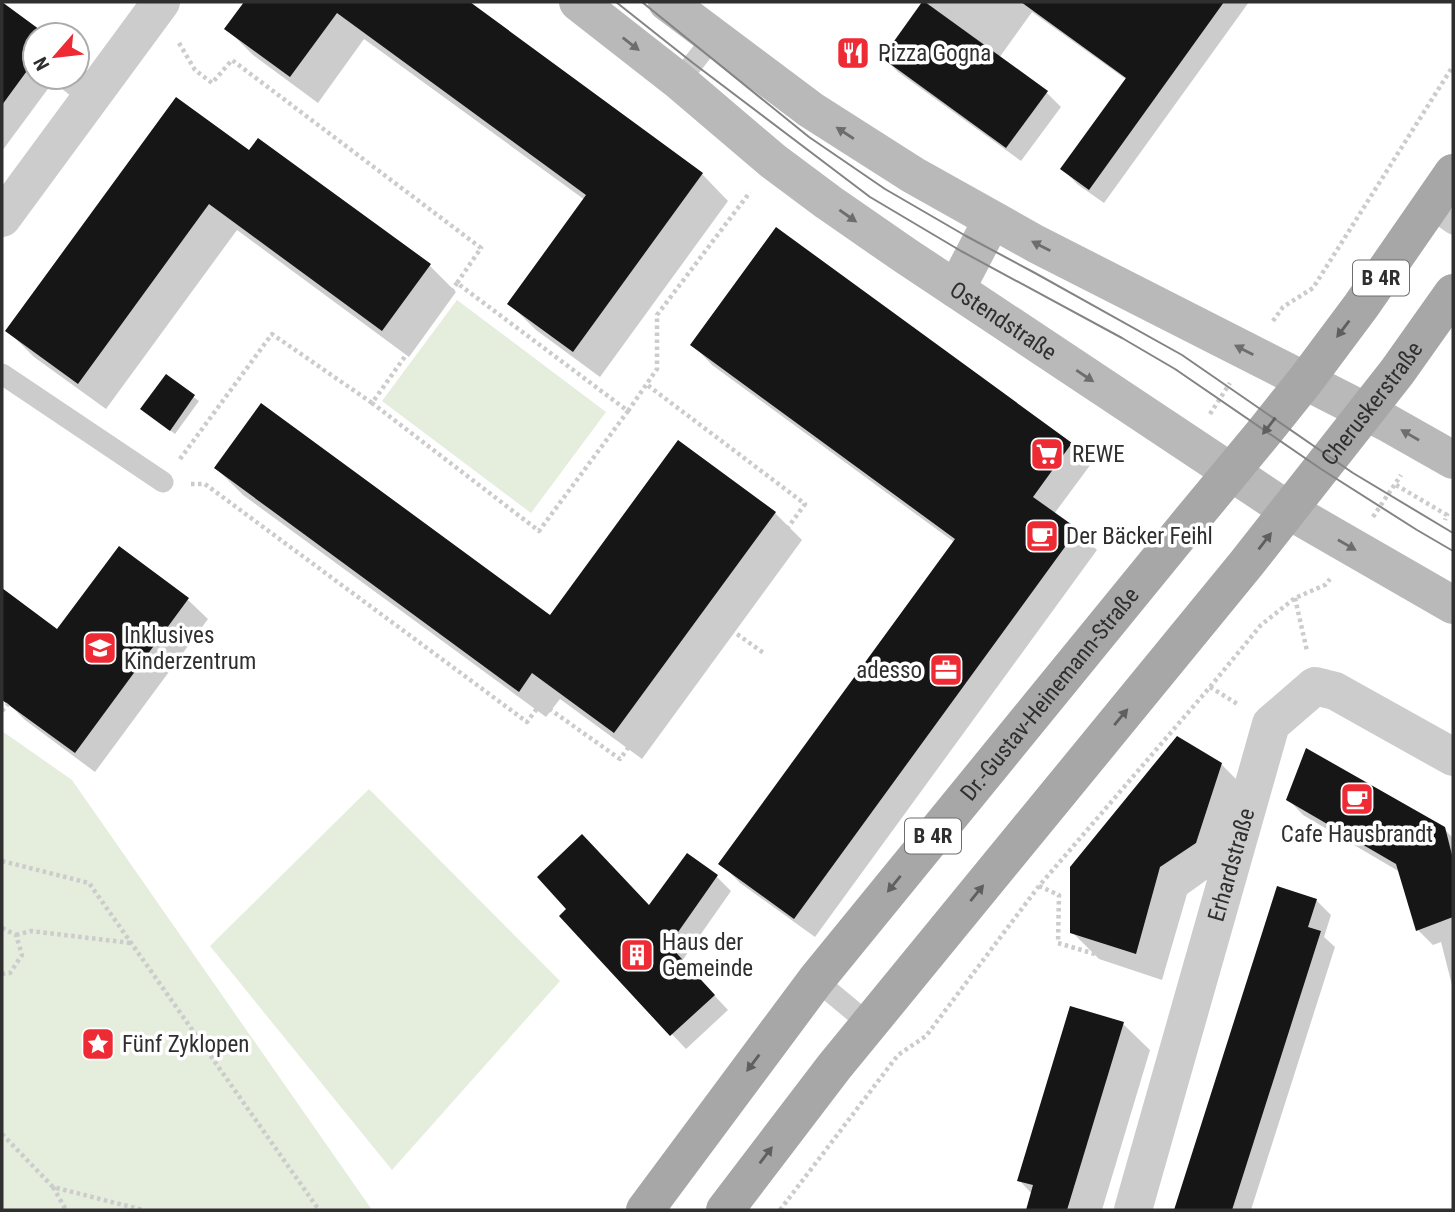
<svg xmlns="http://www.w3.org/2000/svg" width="1455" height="1212" font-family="'Roboto Condensed',sans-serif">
	<rect width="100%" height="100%" fill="#fff"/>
	<!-- green -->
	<g fill="#e5eddd">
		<path d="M457,300L606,412L531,513L382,401Z"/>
		<path d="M2,731L72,780L372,1210H2Z"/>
		<path d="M369,789L560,981L392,1170L210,946Z"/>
	</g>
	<!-- shadow -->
	<g fill="#0003">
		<path d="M246,2H466L702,174L728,201L600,377L536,330L509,303L585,200L364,39L318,103L253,55L226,28Z"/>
		<path d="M924,2H1249L1104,203L1077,184L1063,169L1127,80L1032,12L999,58L1046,92L1061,107L1021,161L898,72L884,58Z"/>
		<path d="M2,3L44,35H35V77H77V61L92,76L75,99L53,82L2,151Z"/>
		<path d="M249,152L430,266L456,292L409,357L237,230L106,409L34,357L8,331Z"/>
		<path d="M777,229L1071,445L1091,464L1054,514L1077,531L1097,550L815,937L740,883L721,863L954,542L712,365L693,345Z"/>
		<path d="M166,377L199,401L175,434L147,413Z"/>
		<path d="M216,468L550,617L775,513L802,540L642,759L560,699L546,717L243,495Z"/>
		<path d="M119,548L188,600L208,619L95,772L25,720L6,701L8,698L2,693V590L58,632Z"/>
		<path d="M1221,764L1248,791L1222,869L1187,894L1162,980L1099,959L1072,932Z"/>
		<path d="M1288,799L1444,829L1453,838V989L1441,942L1433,945L1418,930L1400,872L1303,815Z"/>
		<path d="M687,855L717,877L731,891L682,961L728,1010L686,1049L561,916L649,908Z"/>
		<path d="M1279,889L1316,900L1331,915L1324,937L1335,947L1251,1210H1176Z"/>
		<path d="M1123,1024L1150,1050L1102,1210H1027L1032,1194L1019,1180Z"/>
	</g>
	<!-- building -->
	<g fill="#161616">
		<path d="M2,2L47,35H35V65L32,64L2,105Z"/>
		<path d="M244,2H470L703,173L573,352L507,304L586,195L337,13L290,77L224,29Z"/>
		<path d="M922,2H925L1048,91L1006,148L882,58Z"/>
		<path d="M1021,2H1224L1089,190L1060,169L1126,78Z"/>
		<path d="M176,97L249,150L258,138L431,264L382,331L209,204L78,384L5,331Z"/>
		<path d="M776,227L1072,443L1033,497L1078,529L794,919L718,864L955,539L690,345Z"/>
		<path d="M166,374L195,395L170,431L140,409Z"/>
		<path d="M261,403L550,615L678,440L776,512L614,733L532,673L519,692L214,468Z"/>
		<path d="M119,546L189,598L75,753L2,700V588L57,629Z"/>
		<path d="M1177,736L1222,763L1196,843L1160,867L1136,954L1070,933V867Z"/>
		<path d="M1306,748L1445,827L1453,859V917L1416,931L1396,864L1286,800Z"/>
		<path d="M582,834L649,905L687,853L718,875L669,945L715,995L670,1036L559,916L566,909L537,877Z"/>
		<path d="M1277,886L1317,899L1308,927L1321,931L1232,1210H1174Z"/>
		<path d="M1070,1006L1124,1022L1067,1210H1026L1033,1185L1017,1181Z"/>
	</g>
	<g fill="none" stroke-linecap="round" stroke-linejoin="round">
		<!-- path -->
		<g stroke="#ccc" stroke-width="4.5" stroke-dasharray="3.5 3.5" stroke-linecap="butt">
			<path d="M179,43L195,70L212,83L232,60L481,248L457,283L628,411L539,531L372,403L457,283"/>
			<path d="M1273,321L1283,307L1313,288L1453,66"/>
			<path d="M628,411L657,369V315L750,192"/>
			<path d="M1210,414L1230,383"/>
			<path d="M180,459L272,334L372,403"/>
			<path d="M191,484H205L527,722L541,703L620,759L805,504L646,384"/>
			<path d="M1396,485L1447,515L1445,520"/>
			<path d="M1373,517L1401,475"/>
			<path d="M1295,598L1307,651"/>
			<path d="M720,622L765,654"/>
			<path d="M1210,687L1239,705"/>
			<path d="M2,711L8,704"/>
			<path d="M2,861L89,883L319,1210"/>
			<path d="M1039,886L1059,895L1058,943L1162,974"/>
			<path d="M2,928L16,935L22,955L10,973L2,974"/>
			<path d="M16,935L31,931L131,943"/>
			<path d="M2,1134L53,1187L143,1210"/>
			<path d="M53,1187L66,1210"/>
			<path d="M780,1210L898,1055L926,1036L1039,886L1210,687L1261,625L1295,598L1325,585L1330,579"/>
		</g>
		<!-- service -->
		<g stroke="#ccc" stroke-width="21">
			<path d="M679,81L714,37"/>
			<path d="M1430,208L1453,224"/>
			<path d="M2,374L163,482"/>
			<path d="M816,980L869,1024"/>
		</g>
		<!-- minor -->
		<g stroke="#ccc" stroke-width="38">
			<path d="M2,218L161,2"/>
			<path id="s1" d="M1133,1210L1271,724L1315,686L1335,691L1453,757"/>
		</g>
		<!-- secondary -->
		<g stroke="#b9b9b9" stroke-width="38">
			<path id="s2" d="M578,2L679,81L773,161L828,202L906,256L1288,510L1453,605"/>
			<path d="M667,2L811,110L913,175L1036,244L1386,422L1453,460"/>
			<path d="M956,289L992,220"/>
		</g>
		<!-- primary -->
		<g stroke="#a7a7a7" stroke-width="38">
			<path id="s3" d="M645,1210L816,980L1188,524L1265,431L1305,381L1361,306L1453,173"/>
			<path id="s4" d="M725,1210L834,1067L1246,564L1397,372L1453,293"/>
		</g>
		<!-- tram -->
		<g stroke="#848484" stroke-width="2">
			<path d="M616,2L693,63L870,197L961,251L1122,338L1175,369L1321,469L1417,530L1453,551"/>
			<path d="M642,2L809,137L885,189L966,236L1035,273L1182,355L1353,473L1453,533"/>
		</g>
	</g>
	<!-- one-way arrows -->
	<defs><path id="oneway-solid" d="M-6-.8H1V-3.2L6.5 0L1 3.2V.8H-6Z" transform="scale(1.75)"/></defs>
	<g fill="#6d6d6d">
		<use href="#oneway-solid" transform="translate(631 44) rotate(38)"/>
		<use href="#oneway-solid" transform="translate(845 133) rotate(-147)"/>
		<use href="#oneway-solid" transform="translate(848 216) rotate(35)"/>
		<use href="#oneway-solid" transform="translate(1041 246) rotate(-153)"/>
		<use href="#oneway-solid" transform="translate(1244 350) rotate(-153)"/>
		<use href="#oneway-solid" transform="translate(1085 376) rotate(34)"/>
		<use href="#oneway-solid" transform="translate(1410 435) rotate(-150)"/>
		<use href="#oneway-solid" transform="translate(1347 545) rotate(30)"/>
	</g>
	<g fill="#5f5f5f">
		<use href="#oneway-solid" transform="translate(1343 329) rotate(127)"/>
		<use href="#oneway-solid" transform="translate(1269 426) rotate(128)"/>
		<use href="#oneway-solid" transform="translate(1265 541) rotate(-52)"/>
		<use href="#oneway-solid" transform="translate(1121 717) rotate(-50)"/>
		<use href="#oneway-solid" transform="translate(894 884) rotate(129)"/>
		<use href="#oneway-solid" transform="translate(977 893) rotate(-51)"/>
		<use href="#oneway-solid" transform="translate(753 1063) rotate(127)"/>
		<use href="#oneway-solid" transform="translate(766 1155) rotate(-53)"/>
	</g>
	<!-- icons -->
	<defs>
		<symbol id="restaurant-square" viewBox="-11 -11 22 22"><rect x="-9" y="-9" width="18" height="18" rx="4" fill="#ee2a34" stroke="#fff"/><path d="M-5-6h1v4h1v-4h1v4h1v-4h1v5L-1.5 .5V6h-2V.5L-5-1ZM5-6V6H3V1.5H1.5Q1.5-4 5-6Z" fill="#fff"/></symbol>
		<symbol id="supermarket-square" viewBox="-11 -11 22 22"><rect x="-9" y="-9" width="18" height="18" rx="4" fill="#ee2a34" stroke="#fff"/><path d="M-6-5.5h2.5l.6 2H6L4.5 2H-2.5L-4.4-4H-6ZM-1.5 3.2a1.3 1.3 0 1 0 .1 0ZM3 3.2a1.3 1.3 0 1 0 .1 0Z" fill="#fff"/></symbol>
		<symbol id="cafe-square" viewBox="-11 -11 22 22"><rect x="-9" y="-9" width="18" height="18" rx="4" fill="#ee2a34" stroke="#fff"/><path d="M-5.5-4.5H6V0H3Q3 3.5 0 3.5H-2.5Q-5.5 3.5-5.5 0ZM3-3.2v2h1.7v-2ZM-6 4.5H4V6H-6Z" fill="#fff"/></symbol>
		<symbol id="school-square" viewBox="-11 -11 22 22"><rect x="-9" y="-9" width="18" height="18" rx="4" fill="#ee2a34" stroke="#fff"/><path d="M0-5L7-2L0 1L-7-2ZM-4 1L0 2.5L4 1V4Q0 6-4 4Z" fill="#fff"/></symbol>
		<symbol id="office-square" viewBox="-11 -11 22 22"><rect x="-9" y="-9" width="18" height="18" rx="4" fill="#ee2a34" stroke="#fff"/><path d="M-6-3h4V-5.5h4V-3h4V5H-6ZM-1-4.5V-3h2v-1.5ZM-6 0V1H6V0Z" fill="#fff"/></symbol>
		<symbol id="building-square" viewBox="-11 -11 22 22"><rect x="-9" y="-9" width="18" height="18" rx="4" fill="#ee2a34" stroke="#fff"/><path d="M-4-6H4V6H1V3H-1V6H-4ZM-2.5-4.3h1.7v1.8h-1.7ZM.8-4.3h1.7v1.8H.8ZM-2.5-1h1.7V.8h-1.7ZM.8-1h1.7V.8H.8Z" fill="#fff"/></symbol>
		<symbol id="sight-square" viewBox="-11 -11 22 22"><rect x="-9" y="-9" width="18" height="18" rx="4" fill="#ee2a34" stroke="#fff"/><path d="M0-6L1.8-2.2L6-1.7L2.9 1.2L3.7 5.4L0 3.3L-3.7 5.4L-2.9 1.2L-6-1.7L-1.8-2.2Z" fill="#fff"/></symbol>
	</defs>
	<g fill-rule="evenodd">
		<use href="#restaurant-square" x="834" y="34" width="38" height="38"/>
		<use href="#supermarket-square" x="1028" y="435" width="38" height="38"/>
		<use href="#cafe-square" x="1023" y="517" width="38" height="38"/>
		<use href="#school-square" x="81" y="629" width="38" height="38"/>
		<use href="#office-square" x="927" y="651" width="38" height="38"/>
		<use href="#cafe-square" x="1338" y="780" width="38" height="38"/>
		<use href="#building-square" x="618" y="936" width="38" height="38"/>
		<use href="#sight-square" x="79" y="1025" width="38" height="38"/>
	</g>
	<g text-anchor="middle" stroke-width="7" stroke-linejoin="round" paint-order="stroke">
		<!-- shield labels -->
		<g fill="#fff" stroke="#6d6d6d" stroke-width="2">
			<rect x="1353" y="260.5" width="56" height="35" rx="5"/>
			<rect x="905" y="818.5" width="56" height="35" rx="5"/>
		</g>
		<g font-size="21" font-weight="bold" fill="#2f2f2f">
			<text x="1381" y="285">B 4R</text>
			<text x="933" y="843">B 4R</text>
		</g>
		<!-- poi labels -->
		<g font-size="23" fill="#2f2f2f" stroke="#fff" text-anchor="start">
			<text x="878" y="61">Pizza Gogna</text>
			<text x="1072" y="462">REWE</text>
			<text x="1066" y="544">Der Bäcker Feihl</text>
			<text x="124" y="643">Inklusives<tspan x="124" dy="26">Kinderzentrum</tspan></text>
			<text x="922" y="678" text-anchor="end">adesso</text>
			<text x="1357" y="842" text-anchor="middle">Cafe Hausbrandt</text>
			<text x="662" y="950">Haus der<tspan x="662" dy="26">Gemeinde</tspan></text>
			<text x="122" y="1052">Fünf Zyklopen</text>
		</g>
		<!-- street labels -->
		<g font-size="23" fill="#2f2f2f" stroke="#fff">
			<text dy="8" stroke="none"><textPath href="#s2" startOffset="532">Ostendstraße</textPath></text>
			<text dy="8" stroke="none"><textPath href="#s4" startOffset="1034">Cheruskerstraße</textPath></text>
			<text dy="8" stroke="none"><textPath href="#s3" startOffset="656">Dr.-Gustav-Heinemann-Straße</textPath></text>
			<text dy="8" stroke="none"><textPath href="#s1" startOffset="359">Erhardstraße</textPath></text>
		</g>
	</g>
	<!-- border -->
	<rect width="1455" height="1212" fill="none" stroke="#2f2f2f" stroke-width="7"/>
	<!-- north arrow -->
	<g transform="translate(56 56) rotate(242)"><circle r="33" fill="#ffffff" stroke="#acacac" stroke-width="2"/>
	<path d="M0-5L12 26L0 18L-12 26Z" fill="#ee2a34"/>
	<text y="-10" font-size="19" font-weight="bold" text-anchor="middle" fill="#2f2f2f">N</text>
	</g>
</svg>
